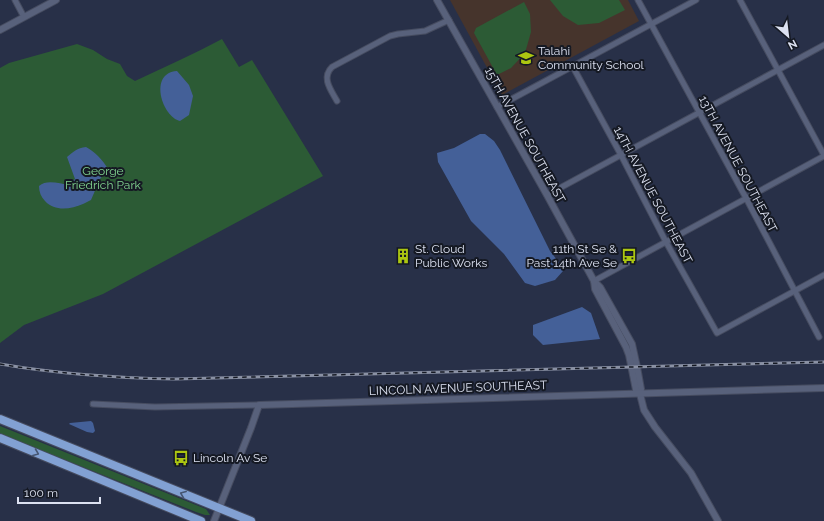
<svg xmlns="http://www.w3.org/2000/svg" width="824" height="521" font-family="Raleway,sans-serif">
	<rect width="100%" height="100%" fill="#283048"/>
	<!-- education -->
	<path fill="#46342c" d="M450,0H628L639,21L502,95Z"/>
	<!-- green -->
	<g fill="#2c5b35">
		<path d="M550,0H619L625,10L599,23L578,25L563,16Z"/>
		<path d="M524,2L530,14L531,32L525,53L511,68L497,75L474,33L476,28Z"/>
		<path d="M222,39L239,67L252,60L323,176L103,294L24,325L0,343V68L9,63L77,44L93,50L107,59L120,64L127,76L135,81C164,67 194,54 222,39Z"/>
		<path d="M0,426L206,509L210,515H205L196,512L0,434Z"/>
	</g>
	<!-- water -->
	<g fill="#446098">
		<path d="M177,71L189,85L193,96L189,115L180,121C162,117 148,73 177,71Z"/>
		<path d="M480,134H485L494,141L500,150L550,251L561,265L563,271L555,280L535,286L525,283L504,254L471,221L438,162L437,153L454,148Z"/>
		<path d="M86,147C95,152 103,160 108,169L100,179L91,200C88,201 86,203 83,204C71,209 55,212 45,201C41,197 39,192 39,186C47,179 60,184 69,185L75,179L67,157C73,152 77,148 86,147Z"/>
		<path d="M582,307L591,313L600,339L543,345L533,335V325Z"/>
		<path d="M91,421L93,423L95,431L93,433L87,432L69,424L70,423Z"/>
	</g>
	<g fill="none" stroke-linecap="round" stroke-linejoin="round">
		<defs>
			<g id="minor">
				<path d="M15,0L24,17"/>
				<path d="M638,0L746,198L819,337"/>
				<path d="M740,0L824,155"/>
				<path d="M573,67L621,155L666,242L717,333L824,275"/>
				<path d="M337,101C331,90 321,78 332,67L390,36L398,34L425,31L449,20"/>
				<path d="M497,107L696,0"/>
				<path d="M547,195L824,45"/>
				<path d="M594,281L824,156"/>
				<path d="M93,404L155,407L259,405"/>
			</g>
			<g id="tertiary">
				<path d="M437,0L547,195L594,281L600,287L632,344L637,367L641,389L640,394L644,410L655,427L691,473L718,521"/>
				<path d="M0,30L56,0"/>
				<path d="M594,281L595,289L626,347L629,355L636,390L640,394"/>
				<path d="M214,521L251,428L259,405L824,388"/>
			</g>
			<g id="trunk">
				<path d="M0,419L251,521"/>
				<path d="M0,438L201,521"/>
			</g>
		</defs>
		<!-- minor casing -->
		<use href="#minor" stroke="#464c60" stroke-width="7"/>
		<!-- tertiary casing -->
		<use href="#tertiary" stroke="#464c60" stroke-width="8"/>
		<!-- trunk casing -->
		<use href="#trunk" stroke="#464c60" stroke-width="10"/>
		<!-- minor -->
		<use href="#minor" stroke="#58617b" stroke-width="5"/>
		<!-- tertiary -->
		<use href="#tertiary" stroke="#58617b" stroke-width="6"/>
		<!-- trunk -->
		<use href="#trunk" stroke="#82a1d3" stroke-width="8"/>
		<defs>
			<path id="rail" d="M0,364C58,374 116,378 175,379L824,362"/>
		</defs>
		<!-- rail casing -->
		<use href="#rail" stroke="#8a91a4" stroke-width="3"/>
		<!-- rail -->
		<use href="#rail" stroke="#151923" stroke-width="1.5" stroke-dasharray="4.5" stroke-linecap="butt"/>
	</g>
	<!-- one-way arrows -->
	<defs><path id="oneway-chevron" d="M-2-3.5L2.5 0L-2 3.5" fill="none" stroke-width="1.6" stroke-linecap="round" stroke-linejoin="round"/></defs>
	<g stroke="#465672">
		<use href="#oneway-chevron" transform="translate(36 453) rotate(22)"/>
		<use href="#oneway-chevron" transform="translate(183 494) rotate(-158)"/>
	</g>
	<!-- icons -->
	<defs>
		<symbol id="school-bare" viewBox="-9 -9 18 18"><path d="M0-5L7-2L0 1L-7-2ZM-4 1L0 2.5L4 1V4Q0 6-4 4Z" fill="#acc611" stroke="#151923" stroke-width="2.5" paint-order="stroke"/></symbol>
		<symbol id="building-bare" viewBox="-9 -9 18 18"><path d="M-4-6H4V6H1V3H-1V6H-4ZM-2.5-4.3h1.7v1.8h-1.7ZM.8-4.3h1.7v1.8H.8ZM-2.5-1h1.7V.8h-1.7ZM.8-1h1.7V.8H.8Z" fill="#acc611" stroke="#151923" stroke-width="2.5" paint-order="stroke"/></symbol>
		<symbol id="bus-bare" viewBox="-9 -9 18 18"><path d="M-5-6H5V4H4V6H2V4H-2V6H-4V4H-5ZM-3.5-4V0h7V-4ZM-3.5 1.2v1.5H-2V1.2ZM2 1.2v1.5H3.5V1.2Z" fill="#acc611" stroke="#151923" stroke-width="2.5" paint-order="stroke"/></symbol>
	</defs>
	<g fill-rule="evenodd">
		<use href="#school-bare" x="515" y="47" width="22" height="22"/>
		<use href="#building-bare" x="392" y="245" width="22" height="22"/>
		<use href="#bus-bare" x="618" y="245" width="22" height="22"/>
		<use href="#bus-bare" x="170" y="447" width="22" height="22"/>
	</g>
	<g text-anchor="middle" stroke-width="4" stroke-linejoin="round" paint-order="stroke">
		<!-- poi labels -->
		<g font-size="12" fill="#dce1f1" stroke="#151923" text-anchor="start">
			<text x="538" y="55">Talahi<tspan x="538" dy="14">Community School</tspan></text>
			<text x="415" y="253">St. Cloud<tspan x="415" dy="14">Public Works</tspan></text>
			<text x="617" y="253" text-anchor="end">11th St Se &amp;<tspan x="617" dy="14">Past 14th Ave Se</tspan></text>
			<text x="193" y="462">Lincoln Av Se</text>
		</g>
		<!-- street labels -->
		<g font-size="12" fill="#dce1f1" stroke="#151923">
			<text transform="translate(525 135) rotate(61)" y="4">15TH AVENUE SOUTHEAST</text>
			<text transform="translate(738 164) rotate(62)" y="4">13TH AVENUE SOUTHEAST</text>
			<text transform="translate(653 195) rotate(62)" y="4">14TH AVENUE SOUTHEAST</text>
			<text transform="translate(458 388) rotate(-2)" y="4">LINCOLN AVENUE SOUTHEAST</text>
		</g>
		<!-- park labels -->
		<g font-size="12" fill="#82d490" stroke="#151923">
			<text x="103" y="175">George<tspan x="103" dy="14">Friedrich Park</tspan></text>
		</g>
	</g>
	<!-- north arrow -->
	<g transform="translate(788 36) rotate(152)" stroke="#151923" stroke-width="3" paint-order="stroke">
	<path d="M0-3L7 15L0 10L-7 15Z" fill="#dce1f1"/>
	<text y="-6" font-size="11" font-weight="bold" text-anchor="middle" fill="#dce1f1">N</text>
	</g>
	<!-- scale -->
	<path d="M18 497v6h82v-6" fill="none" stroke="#dce1f1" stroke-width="2"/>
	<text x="24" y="497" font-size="12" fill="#dce1f1" stroke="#151923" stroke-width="3" paint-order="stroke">100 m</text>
</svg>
